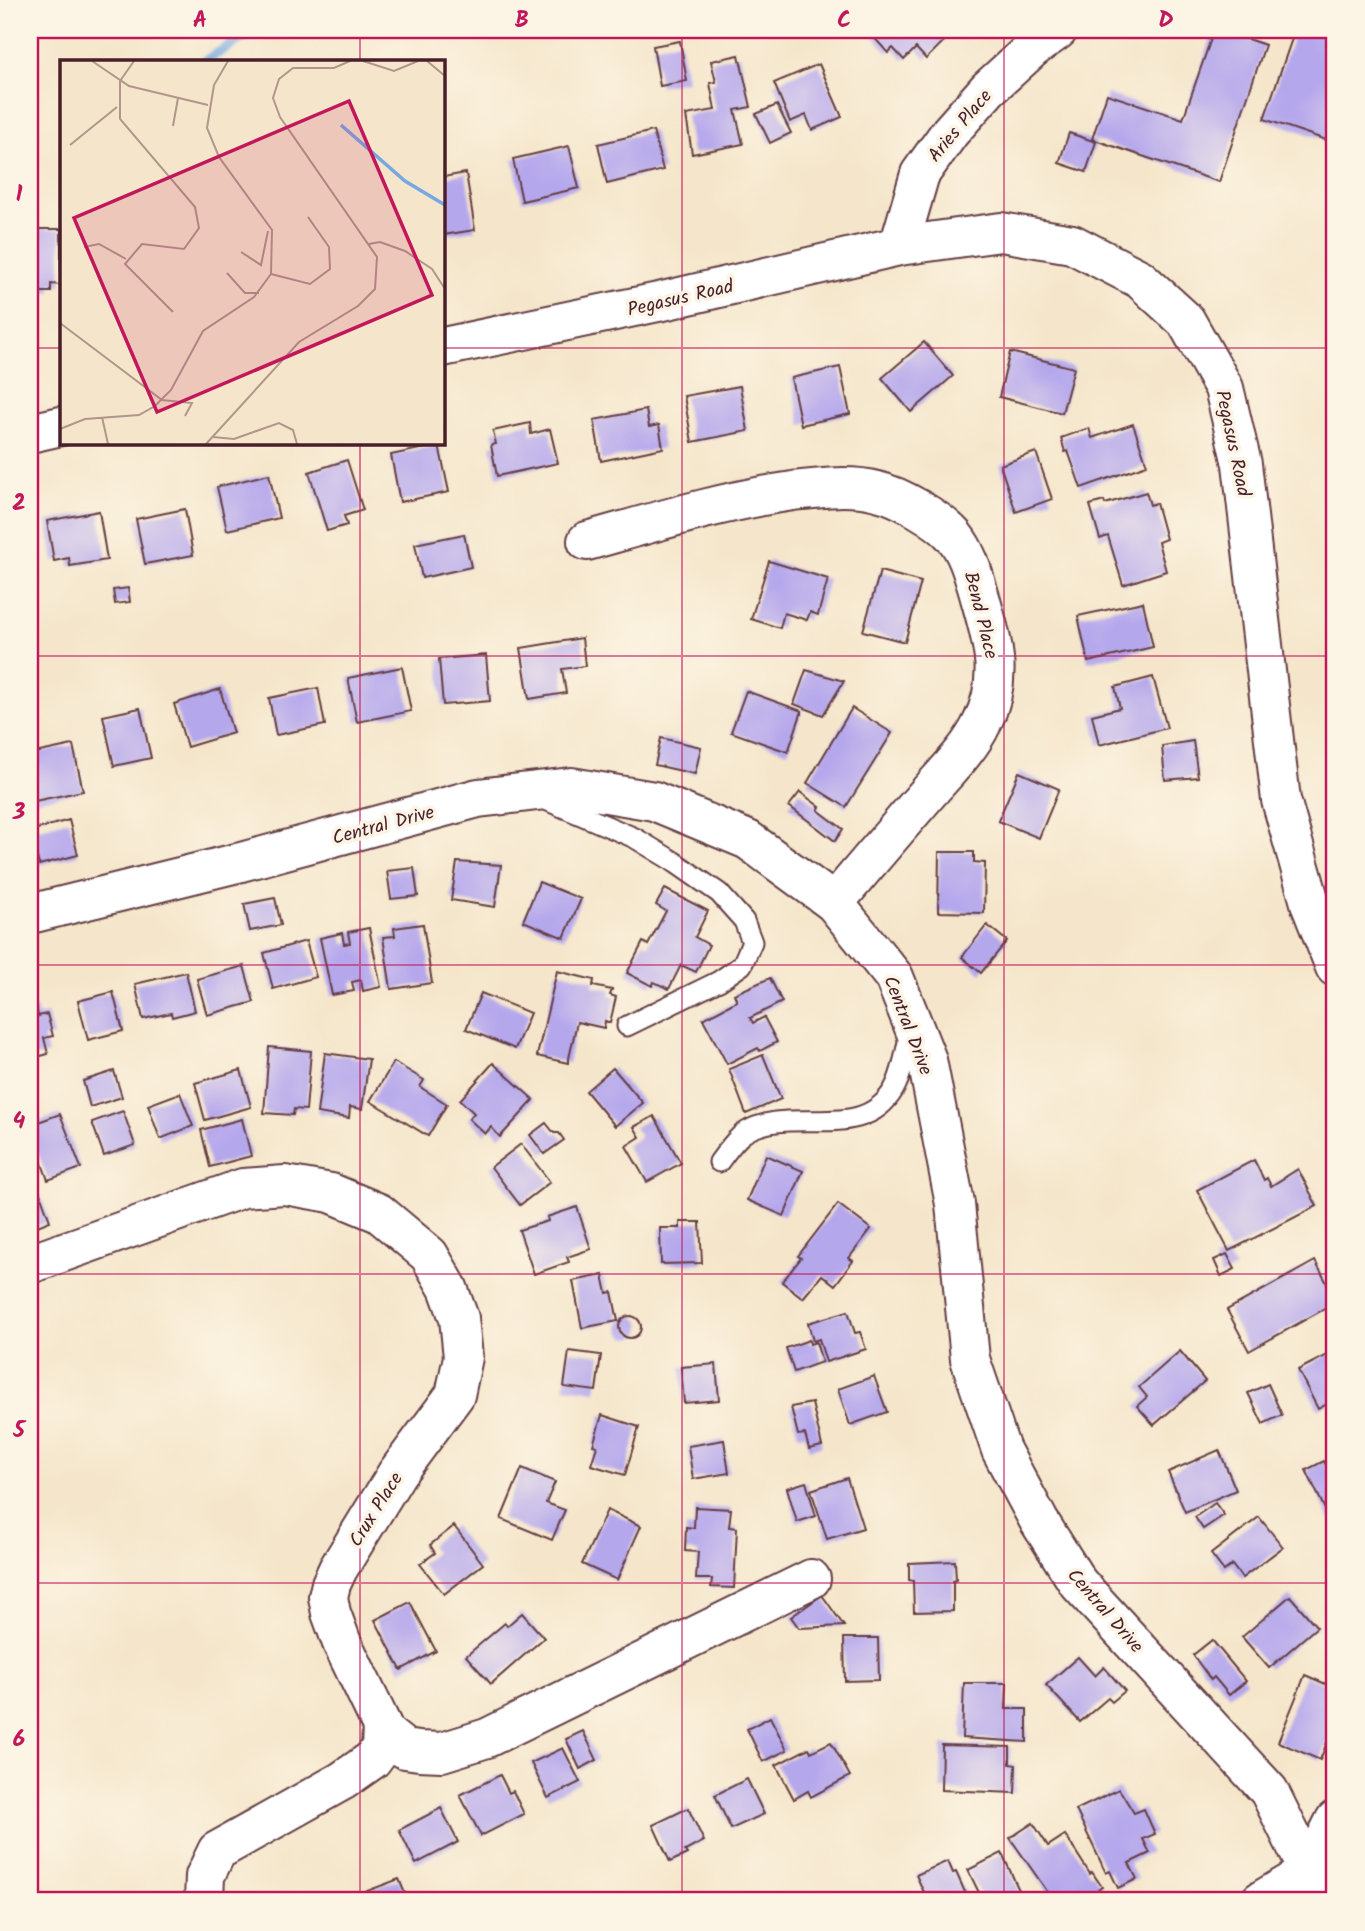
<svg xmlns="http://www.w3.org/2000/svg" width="1365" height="1931" font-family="Kalam,sans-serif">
	<rect width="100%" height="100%" fill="#fcf5e5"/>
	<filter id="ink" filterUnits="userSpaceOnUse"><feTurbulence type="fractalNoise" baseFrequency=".0143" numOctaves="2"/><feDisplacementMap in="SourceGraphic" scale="14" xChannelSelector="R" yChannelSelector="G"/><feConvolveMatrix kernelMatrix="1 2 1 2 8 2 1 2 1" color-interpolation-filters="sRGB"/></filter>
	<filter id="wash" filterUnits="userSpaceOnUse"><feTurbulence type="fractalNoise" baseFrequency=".00686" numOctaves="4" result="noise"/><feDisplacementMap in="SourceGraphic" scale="28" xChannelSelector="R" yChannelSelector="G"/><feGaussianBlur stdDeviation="1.57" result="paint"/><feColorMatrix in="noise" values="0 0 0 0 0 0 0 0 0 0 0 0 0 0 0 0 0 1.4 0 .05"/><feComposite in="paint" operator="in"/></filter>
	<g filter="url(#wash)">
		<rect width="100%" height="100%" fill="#f5e6cb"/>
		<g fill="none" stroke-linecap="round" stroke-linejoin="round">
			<!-- stream -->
			<path stroke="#78a8e2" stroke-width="10" d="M205,61L255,30"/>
		</g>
		<g id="blocks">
			<!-- building -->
			<g fill="#b5a7ec">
				<path d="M875,30H936L945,40L926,59L916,48L904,60L893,48L888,53L871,34Z"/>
				<path d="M1214,30H1221L1265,45L1219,182L1092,139L1107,94L1183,119Z"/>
				<path d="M1295,30H1335V143L1264,119Z"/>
				<path d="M680,41L687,81L660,86L653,46Z"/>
				<path d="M739,55L751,107L735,110L743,144L692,154L686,115L715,110L710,83L716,82L711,61Z"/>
				<path d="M819,64L842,117L812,130L806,115L790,122L774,83Z"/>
				<path d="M777,105L791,133L770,143L756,114Z"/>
				<path d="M653,131L663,170L607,184L598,144Z"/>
				<path d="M1069,133L1096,142L1086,172L1059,163Z"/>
				<path d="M569,146L579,188L522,201L513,159Z"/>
				<path d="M466,173L475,230L443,235V177Z"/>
				<path d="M31,229H61V285L51,284V292H31Z"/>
				<path d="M924,342L953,376L911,412L882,378Z"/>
				<path d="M1010,352L1074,368L1062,413L999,397Z"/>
				<path d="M840,367L850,414L801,425L791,378Z"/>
				<path d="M740,386L748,431L692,442L684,396Z"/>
				<path d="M646,410L649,427L659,425L663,448L601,461L594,420Z"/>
				<path d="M530,423L531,434L550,429L558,463L497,476L491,445L496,444L493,431Z"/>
				<path d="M1133,424L1147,465L1081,488L1068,451L1065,452L1061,438L1089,428L1092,438Z"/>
				<path d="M439,445L449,492L400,502L391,455Z"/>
				<path d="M1036,452L1052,499L1016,512L1000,465Z"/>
				<path d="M347,460L363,510L344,516L347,525L327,531L309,472Z"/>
				<path d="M269,474L279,518L227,530L217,487Z"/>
				<path d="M1146,492L1150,505L1156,503L1166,539L1158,542L1166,571L1123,585L1108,536L1100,539L1090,505L1104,501L1105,504Z"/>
				<path d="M185,509L193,555L145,564L136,519Z"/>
				<path d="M99,511L107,560L70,566L69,558L54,561L47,521Z"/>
				<path d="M464,534L471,567L422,578L415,544Z"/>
				<path d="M769,561L828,579L818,615L810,612L807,620L784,613L780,628L751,619Z"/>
				<path d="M880,571L921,582L905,642L863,631Z"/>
				<path d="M128,588L130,602L115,604L113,590Z"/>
				<path d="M1143,602L1153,647L1088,662L1078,616Z"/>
				<path d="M582,638L585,666L562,669L566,693L529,699L521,648Z"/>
				<path d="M486,655L490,701L443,705L439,659Z"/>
				<path d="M402,667L411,711L357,722L348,678Z"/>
				<path d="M806,670L844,681L823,715L794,704Z"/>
				<path d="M1153,677L1167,728L1099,745L1092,715L1120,708L1115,687Z"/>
				<path d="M318,688L325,725L276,735L269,698Z"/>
				<path d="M220,689L233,733L187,747L174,704Z"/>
				<path d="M746,691L802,711L788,752L731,732Z"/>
				<path d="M140,708L151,758L114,766L103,716Z"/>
				<path d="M852,708L892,733L846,807L807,783Z"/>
				<path d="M661,738L701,747L695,774L655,765Z"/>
				<path d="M1193,741L1198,777L1165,780L1162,746Z"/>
				<path d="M73,745L83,791L30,802V754Z"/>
				<path d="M1019,772L1059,789L1039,838L998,821Z"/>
				<path d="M800,792L820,807L818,810L843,829L835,841L789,806Z"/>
				<path d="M69,820L78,855L39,865L30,831Z"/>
				<path d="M939,852H974V862L985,863L984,913L938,912Z"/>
				<path d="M457,862L501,865L495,907L451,900Z"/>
				<path d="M414,868L418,896L391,899L387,871Z"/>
				<path d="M539,882L581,899L564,938L523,921Z"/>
				<path d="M665,889L708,911L695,937L709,945L696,972L681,965L669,989L654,982L652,986L627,973L643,942L648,945L666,911L656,905Z"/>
				<path d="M275,898L281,925L250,931L244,904Z"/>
				<path d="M423,924L432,983L391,989L383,937L395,936L394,928Z"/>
				<path d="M987,925L1007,941L981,973L962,957Z"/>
				<path d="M369,928L381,987L363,991L361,980L352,982L354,991L332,995L320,938L342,933L344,944L350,943L348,932Z"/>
				<path d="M306,941L316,977L273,989L264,953Z"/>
				<path d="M244,966L254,1002L207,1015L197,979Z"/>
				<path d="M557,971L594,980L593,986L612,990L610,995L616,997L610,1023L605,1021L604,1028L577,1022L568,1063L537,1056Z"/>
				<path d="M186,972L195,1011L172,1017L171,1013L143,1019L135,984Z"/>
				<path d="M770,978L782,1002L750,1018L753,1023L764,1017L777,1042L760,1051L758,1048L727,1064L703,1019L737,1001L734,994Z"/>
				<path d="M113,992L123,1031L88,1040L78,1001Z"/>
				<path d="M481,993L530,1013L515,1049L466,1029Z"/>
				<path d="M36,1007L38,1016L47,1014L53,1036L44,1038L48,1054L30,1059V1009Z"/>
				<path d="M269,1047L311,1051L306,1110L294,1109L293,1115L264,1113Z"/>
				<path d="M325,1053L369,1059L362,1109L350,1107L349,1118L317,1113Z"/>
				<path d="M763,1055L781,1099L746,1114L729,1069Z"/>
				<path d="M394,1062L424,1080L420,1087L447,1104L428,1136L370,1101Z"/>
				<path d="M493,1063L534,1100L500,1137L491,1127L485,1134L469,1119L474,1113L460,1100Z"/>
				<path d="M613,1068L643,1103L615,1126L586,1091Z"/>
				<path d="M241,1070L251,1107L205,1120L195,1083Z"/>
				<path d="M114,1071L122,1097L90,1107L83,1081Z"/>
				<path d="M180,1093L193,1126L160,1139L148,1105Z"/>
				<path d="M123,1111L135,1145L104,1156L92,1122Z"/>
				<path d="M60,1114L81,1168L48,1180L30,1131V1125Z"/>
				<path d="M654,1116L681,1163L647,1182L626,1146L640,1137L634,1127Z"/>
				<path d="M242,1119L251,1156L210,1167L201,1130Z"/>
				<path d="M546,1123L554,1133H559L564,1140L544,1154L530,1135Z"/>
				<path d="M521,1144L550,1182L520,1205L491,1167Z"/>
				<path d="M766,1155L803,1171L784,1216L747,1200Z"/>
				<path d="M1254,1160L1264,1180L1267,1178L1271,1186L1298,1169L1317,1206L1229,1251L1197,1190Z"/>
				<path d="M39,1191L50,1221L30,1229V1195Z"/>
				<path d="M838,1204L871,1229L849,1258L853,1261L835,1285L822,1275L803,1298L782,1282L801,1258L798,1256Z"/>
				<path d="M577,1207L591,1249L567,1257L569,1262L534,1274L519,1230L548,1221L547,1217Z"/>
				<path d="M680,1222H700L702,1263L661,1264L660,1228H680Z"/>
				<path d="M1227,1254L1235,1269L1221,1276L1214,1260Z"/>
				<path d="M1315,1261L1335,1298V1303L1249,1351L1227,1310Z"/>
				<path d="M603,1275L607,1293L612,1292L618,1321L582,1328L573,1281Z"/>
				<path d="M848,1311L855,1333L860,1332L866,1349L826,1362L819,1339L813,1341L808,1323Z"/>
				<circle cx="630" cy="1327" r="11"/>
				<path d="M809,1340L810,1344L816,1342L822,1362L794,1372L786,1348Z"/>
				<path d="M569,1351L601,1355L596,1391L564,1387Z"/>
				<path d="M1180,1351L1205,1381L1154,1425L1137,1406L1147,1397L1139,1387Z"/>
				<path d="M1335,1351V1400L1318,1409L1298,1370Z"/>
				<path d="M716,1364L719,1400L684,1403L681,1367Z"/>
				<path d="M874,1376L887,1412L850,1425L838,1389Z"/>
				<path d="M1268,1384L1282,1415L1263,1424L1248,1393Z"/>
				<path d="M812,1403L822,1446L809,1449L805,1434L798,1435L791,1407Z"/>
				<path d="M602,1415L639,1427L625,1475L591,1465L597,1446L593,1445Z"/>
				<path d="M724,1440L729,1473L693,1479L688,1446Z"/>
				<path d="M1219,1450L1236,1490L1185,1512L1168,1472Z"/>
				<path d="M1324,1461L1335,1482V1530L1306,1470Z"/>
				<path d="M522,1468L555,1482L546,1503L565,1510L552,1540L501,1519Z"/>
				<path d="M847,1478L863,1528L827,1539L811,1490Z"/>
				<path d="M806,1482L816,1516L797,1522L787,1488Z"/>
				<path d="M1215,1503L1224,1515L1203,1529L1195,1517Z"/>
				<path d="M695,1507L731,1509L729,1527L737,1528L734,1588L711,1587L712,1579H696L698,1552L685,1551L686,1527L694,1528Z"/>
				<path d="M607,1510L641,1526L617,1580L582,1564Z"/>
				<path d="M1259,1517L1283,1547L1242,1578L1232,1565L1224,1571L1211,1554Z"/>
				<path d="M454,1526L483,1564L444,1594L420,1564L435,1553L430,1545Z"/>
				<path d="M955,1561L956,1580L953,1581V1611L914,1612L913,1581L909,1580V1563Z"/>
				<path d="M822,1595L844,1626L799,1628L791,1617Z"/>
				<path d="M1290,1596L1317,1627L1269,1668L1242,1637Z"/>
				<path d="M410,1602L436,1651L401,1670L375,1620Z"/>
				<path d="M522,1613L544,1638L491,1684L466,1656L505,1623L507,1626Z"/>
				<path d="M844,1638H878L879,1680L845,1681Z"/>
				<path d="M1212,1640L1246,1681L1229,1695L1214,1677L1211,1680L1193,1655Z"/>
				<path d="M1078,1657L1095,1676L1104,1667L1125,1691L1112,1702L1108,1698L1080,1722L1046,1685Z"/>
				<path d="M1305,1675L1335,1688V1723L1320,1760L1278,1742Z"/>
				<path d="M964,1683H1007L1006,1709H1027V1742L962,1738Z"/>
				<path d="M770,1717L787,1750L763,1762L747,1729Z"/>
				<path d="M583,1731L597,1760L580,1769L566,1739Z"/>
				<path d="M831,1742L850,1776L811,1797L808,1791L794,1799L776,1765L809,1748L811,1752Z"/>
				<path d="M942,1745L1010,1747V1764L1016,1765L1015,1793L941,1790Z"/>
				<path d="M563,1748L580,1782L548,1798L531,1763Z"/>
				<path d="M500,1775L509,1793L513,1791L524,1814L481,1836L460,1795Z"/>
				<path d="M747,1779L764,1814L731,1829L715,1795Z"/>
				<path d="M1119,1789L1134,1813L1144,1809L1155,1834L1143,1839L1150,1853L1129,1863L1137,1879L1118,1888L1110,1871L1106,1873L1076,1810Z"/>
				<path d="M441,1808L458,1842L416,1864L399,1830Z"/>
				<path d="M688,1808L704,1841L685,1851L687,1854L670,1862L653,1825Z"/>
				<path d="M1033,1823L1048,1846L1065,1835L1090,1874L1092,1872L1102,1887L1081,1901H1072L1068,1895L1058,1901H1054L1010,1838Z"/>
				<path d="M1002,1853L1023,1899L1018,1901H983L968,1870Z"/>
				<path d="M948,1861L953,1873L956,1872L969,1901H928L916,1875Z"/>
				<path d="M399,1879L408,1901H353L351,1897Z"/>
			</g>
		</g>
	</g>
	<g filter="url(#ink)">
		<use href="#blocks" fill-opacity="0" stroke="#643d43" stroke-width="2"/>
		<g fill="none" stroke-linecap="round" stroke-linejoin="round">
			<defs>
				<g id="service">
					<path d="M541,798L635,838L673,861L719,893L744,921L752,942L742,965L719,981L627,1026"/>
					<path d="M719,1162C726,1153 734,1140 744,1133C789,1103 862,1145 894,1089C903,1073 906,1050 910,1032"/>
				</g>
				<g id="minor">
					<path d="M899,246L920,174L950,132L988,89L1033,48L1058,30"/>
					<path d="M443,347L663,301L899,246L1001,232L1072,244L1140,279L1186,321L1224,388L1242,464L1281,800L1311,906L1335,967"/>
					<path d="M30,433L61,426"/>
					<path d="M587,541C655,522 723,501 793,491C820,488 850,484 877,491C900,496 939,519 954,536C968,553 973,574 979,594C992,641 1005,676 982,723C970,749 946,772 927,794C896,830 865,866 834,903"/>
					<path d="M30,914L241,862L478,798L571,787L654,801L748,840L834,903L894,977L927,1060L955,1204L970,1359L1001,1450L1039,1521L1078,1583L1269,1791L1309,1872L1319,1901"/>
					<path d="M30,1264L243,1188L285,1185L331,1193L379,1213L429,1255L448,1288L459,1318L463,1357L455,1395L397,1473L338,1569L331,1584L328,1597L331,1613L342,1643L386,1734L405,1749L419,1751L442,1752L487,1738L811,1579"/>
					<path d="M204,1901L205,1876L217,1851L342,1781L372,1760L381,1748L382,1726"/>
					<path d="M1260,1901L1309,1872L1335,1820"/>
				</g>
			</defs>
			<!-- service casing -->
			<use href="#service" stroke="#643d43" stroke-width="23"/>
			<!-- minor casing -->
			<use href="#minor" stroke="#643d43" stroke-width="42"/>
			<!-- service -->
			<use href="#service" stroke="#fff" stroke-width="19"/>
			<!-- minor -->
			<use href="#minor" stroke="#fff" stroke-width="38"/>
		</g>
	</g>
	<!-- grid -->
	<path fill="none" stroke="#c2185b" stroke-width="2" stroke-opacity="0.55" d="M360,30V61M682,30V1901M1004,30V1901M30,348H61M443,348H1335M360,443V1901M30,656H1335M30,965H1335M30,1274H1335M30,1583H1335"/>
	<g text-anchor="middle" stroke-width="7" stroke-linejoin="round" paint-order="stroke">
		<!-- street labels -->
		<g font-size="19" fill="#4a1f2b" stroke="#fcf5e5">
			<text transform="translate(959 125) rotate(-50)" y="7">Aries Place</text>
			<text transform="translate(680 297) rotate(-13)" y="7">Pegasus Road</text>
			<text transform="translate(1234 443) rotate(78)" y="7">Pegasus Road</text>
			<text transform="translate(982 615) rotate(76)" y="7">Bend Place</text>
			<text transform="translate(383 824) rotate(-15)" y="7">Central Drive</text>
			<text transform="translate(909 1025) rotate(69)" y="7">Central Drive</text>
			<text transform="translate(375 1509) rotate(-58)" y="7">Crux Place</text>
			<text transform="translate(1106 1610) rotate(49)" y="7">Central Drive</text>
		</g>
	</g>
	<!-- overview -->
	<g transform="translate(60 60)">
		<rect width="385" height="385" fill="#f5e6cb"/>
		<path fill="none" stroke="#78a8e2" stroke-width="3.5" d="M281,65L345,121L385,145"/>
		<path fill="none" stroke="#b1968b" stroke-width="2" d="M32,1L69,26L148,45M74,1L60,21V59L135,147L139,168L124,189L82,184L65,204L113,252M303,1L334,11L358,1M367,1L385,16M113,66L118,38M10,85L57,47M309,184L320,182L345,191L372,209L385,229M24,187L39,184L66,199M181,192L201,205L208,171M167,213L185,233H199M211,214L250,224L270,209L269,187L248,157M0,263L102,340L132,343L125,356M42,357L48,384M0,369L25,359L79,355L95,346L111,330L143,271L194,237L211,214L212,170L159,97L147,68L154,25L168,1M153,377L174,379L219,363L233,370L237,384M146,384L239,282L298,246L315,229L317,197L220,57L213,38L219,19L233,8H274L290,1"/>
		<path fill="#c2185b" fill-opacity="0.15" stroke="#c2185b" stroke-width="3.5" d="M289,41L372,235L97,352L14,158Z"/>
		<rect width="385" height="385" fill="none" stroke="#4a1f2b" stroke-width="3.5"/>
	</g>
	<!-- margin -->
	<rect width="1365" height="1931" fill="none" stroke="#fcf5e5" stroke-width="77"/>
	<rect x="38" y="38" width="1288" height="1854" fill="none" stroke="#c2185b" stroke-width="2.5"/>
	<g font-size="23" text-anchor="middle" font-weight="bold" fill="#c2185b">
		<text x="200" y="27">A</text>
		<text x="522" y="27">B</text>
		<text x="844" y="27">C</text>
		<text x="1166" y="27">D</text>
		<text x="19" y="201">1</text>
		<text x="19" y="510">2</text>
		<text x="19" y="819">3</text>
		<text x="19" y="1128">4</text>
		<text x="19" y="1437">5</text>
		<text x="19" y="1746">6</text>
	</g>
</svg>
